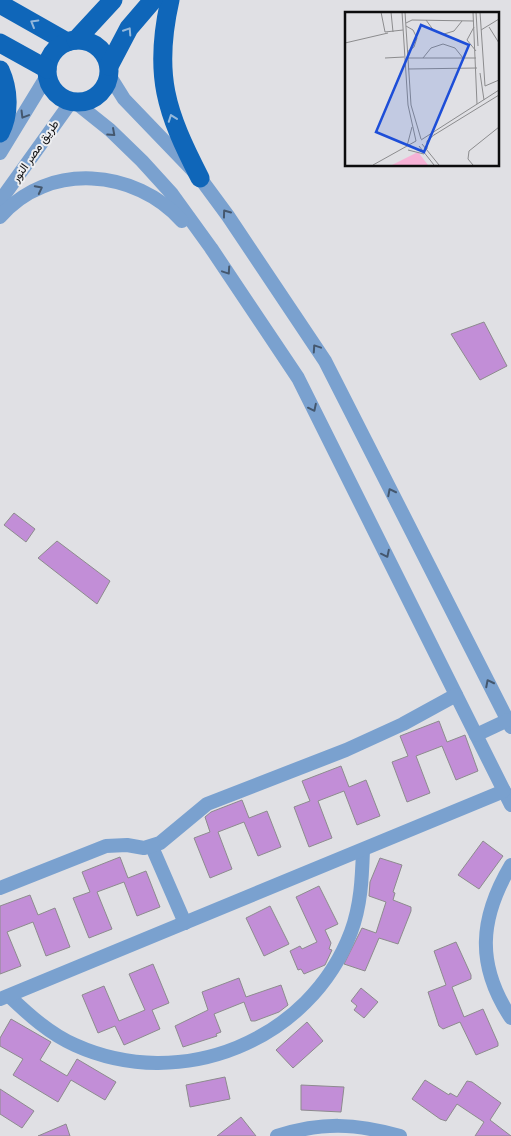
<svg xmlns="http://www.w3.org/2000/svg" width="511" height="1136" font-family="'Open Sans',Vazirmatn,sans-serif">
	<rect width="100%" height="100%" fill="#e0e0e4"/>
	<!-- building -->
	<g fill="#c28ed7" stroke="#8d8b8e">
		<path d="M484,322L507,366L480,380L451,334Z"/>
		<path d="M14,513L35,529L26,542L4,525Z"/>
		<path d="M57,541L110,581L97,604L38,558Z"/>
		<path d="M439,721L447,742L465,735L478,771L456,780L442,746L416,756L430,793L407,802L392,762L408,756L400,736Z"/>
		<path d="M341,766L349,787L366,780L380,816L357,825L344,791L318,801L332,838L309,847L294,807L310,801L302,781Z"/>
		<path d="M242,800L249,818L267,811L281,847L258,856L244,822L218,832L232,869L210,878L194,838L210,832L205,817L211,812Z"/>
		<path d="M483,841L503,856L479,889L458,875Z"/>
		<path d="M120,857L128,878L146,871L160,907L137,916L124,882L97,892L112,929L89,938L73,898L90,892L82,872Z"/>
		<path d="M380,858L402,865L393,892L395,893L393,900L411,907V911L398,944L379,938L365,971L344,964L362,928L376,933L386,902L369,896L370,882Z"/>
		<path d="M319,886L338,924L325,930L331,943L329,949L332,950L325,965L304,974L301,969L298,970L290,951L300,946L302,949L317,942L316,940L296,897Z"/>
		<path d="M30,895L38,915L55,908L70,947L46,956L33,922L7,932L21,966L0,974V906Z"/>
		<path d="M270,906L289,944L264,956L246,918Z"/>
		<path d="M456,942L471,975V979L452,987L464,1017L483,1009L498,1043V1046L476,1055L460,1022L443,1029L439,1026L428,992L446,985L434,951Z"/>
		<path d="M153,964L169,1003L152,1010L160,1029L124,1045L115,1026L98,1033L82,995L104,986L119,1021L145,1010L129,974Z"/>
		<path d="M239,978L246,997L281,985L288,1005L279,1012L255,1021H251L244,1002L214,1014L221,1032L216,1034L217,1036L183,1047L175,1026L208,1010L202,992Z"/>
		<path d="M361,988L378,1002L364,1018L354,1010L357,1006L351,1001Z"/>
		<path d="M11,1019L51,1042L40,1060L67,1076L77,1059L116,1082L105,1100L71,1080L58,1102L13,1075L23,1059L0,1046V1038Z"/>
		<path d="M307,1022L323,1041L293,1068L276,1050Z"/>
		<path d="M225,1077L230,1099L190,1107L186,1085Z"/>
		<path d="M425,1080L449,1095L450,1093L457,1097L467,1081L472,1082L501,1103L490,1120L511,1136H475L484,1122L457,1104L446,1121L440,1119L412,1099Z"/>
		<path d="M301,1085L344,1087L341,1112L301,1110Z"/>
		<path d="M0,1089L34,1111L22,1128L0,1114Z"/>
		<path d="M241,1117L256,1136H217Z"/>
		<path d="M66,1124L70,1136H38Z"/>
	</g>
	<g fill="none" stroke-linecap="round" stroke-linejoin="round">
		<!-- minor -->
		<g stroke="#7aa1cf" stroke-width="14">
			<path d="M109,75L124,99L200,178L228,216L325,361L511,727"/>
			<path d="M75,102L110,130L142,161L172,194L211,248L298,378L511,805"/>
			<path d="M0,153L47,76"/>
			<path d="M0,201L71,102"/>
			<path d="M0,217C48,161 136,169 182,221"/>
			<path d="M476,735L508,720"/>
			<path d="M152,847L185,923"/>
			<path d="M511,865C479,919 476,965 511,1018"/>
			<path d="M0,888L106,846L127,845L144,848L160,843L207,804L346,750L403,724L456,695"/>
			<path d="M9,996C29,1015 50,1034 75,1045C181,1093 310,1041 351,932C361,905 362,878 363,850"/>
			<path d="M0,999L504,791"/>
			<path d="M277,1136C322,1122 355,1123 400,1136"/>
		</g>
		<!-- major -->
		<g stroke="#0f66b9" stroke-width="19">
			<path d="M170,0C153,75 166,112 200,178"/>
			<path d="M0,4L67,42"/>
			<circle cx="78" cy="71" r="31"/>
			<path d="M76,40L113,0"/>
			<path d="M0,43L47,69"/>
			<path d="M109,66L129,28L153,0"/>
			<path d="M0,70C9,90 10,113 0,133"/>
		</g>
	</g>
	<!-- one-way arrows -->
	<defs><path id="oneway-chevron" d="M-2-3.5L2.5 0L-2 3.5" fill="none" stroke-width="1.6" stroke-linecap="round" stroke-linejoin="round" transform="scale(1.25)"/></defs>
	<g stroke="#94b8db">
		<use href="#oneway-chevron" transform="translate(34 23) rotate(-150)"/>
		<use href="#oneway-chevron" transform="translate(128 31) rotate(-57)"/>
		<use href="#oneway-chevron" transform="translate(172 118) rotate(-110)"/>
	</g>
	<g stroke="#44576e">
		<use href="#oneway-chevron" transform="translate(24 115) rotate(121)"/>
		<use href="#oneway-chevron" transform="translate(112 133) rotate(42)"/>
		<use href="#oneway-chevron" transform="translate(39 189) rotate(-27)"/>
		<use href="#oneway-chevron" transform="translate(226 213) rotate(-126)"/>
		<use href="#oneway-chevron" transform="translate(227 271) rotate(56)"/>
		<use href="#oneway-chevron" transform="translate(316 348) rotate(-124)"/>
		<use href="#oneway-chevron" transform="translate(313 408) rotate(64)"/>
		<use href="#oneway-chevron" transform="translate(391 492) rotate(-117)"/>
		<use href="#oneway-chevron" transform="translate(386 554) rotate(64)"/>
		<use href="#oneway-chevron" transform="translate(489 683) rotate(-117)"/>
	</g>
	<g text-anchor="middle" stroke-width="4" stroke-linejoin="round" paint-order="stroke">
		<!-- street labels -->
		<g font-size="12" fill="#0d0d0e" stroke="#edeef1">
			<text transform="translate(35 151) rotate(-55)" y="4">طريق مصر النور</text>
		</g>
	</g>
	<!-- overview -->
	<g transform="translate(345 12)">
		<rect width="154" height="154" fill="#e0e0e4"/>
		<path d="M73,140L83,153H47Z" fill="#f7b2d6"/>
		<path fill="none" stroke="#8c8c8e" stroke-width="1" d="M36,0L40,20L58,18M46,0L48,20M57,0L63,93L71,129M60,0L66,93L76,127M128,0L132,92M131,0L133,34M135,0L140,74L154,68M81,8L89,19L99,22L109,19L117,9M61,11L67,8L129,9M61,14L68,18L72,26L69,35L62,40M129,15L122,28L131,39M144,15L154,31M136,18L154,7M0,31L43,21M40,46L59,45M63,46H131M78,46L86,36L98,32L110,36L118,46M63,57L132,56M135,61L139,88M89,123L154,83M76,128L154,78M77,132L94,153M62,134L67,115M74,134L89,153M82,137V129L90,122M63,138L79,142M28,153L71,129M128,153L123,147L124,139L154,115"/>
		<path fill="#1d4ed8" fill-opacity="0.15" stroke="#1d4ed8" stroke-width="2.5" d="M76,13L124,33L79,140L31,120Z"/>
		<rect width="154" height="154" fill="none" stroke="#0d0d0e" stroke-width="2.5"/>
	</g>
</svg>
